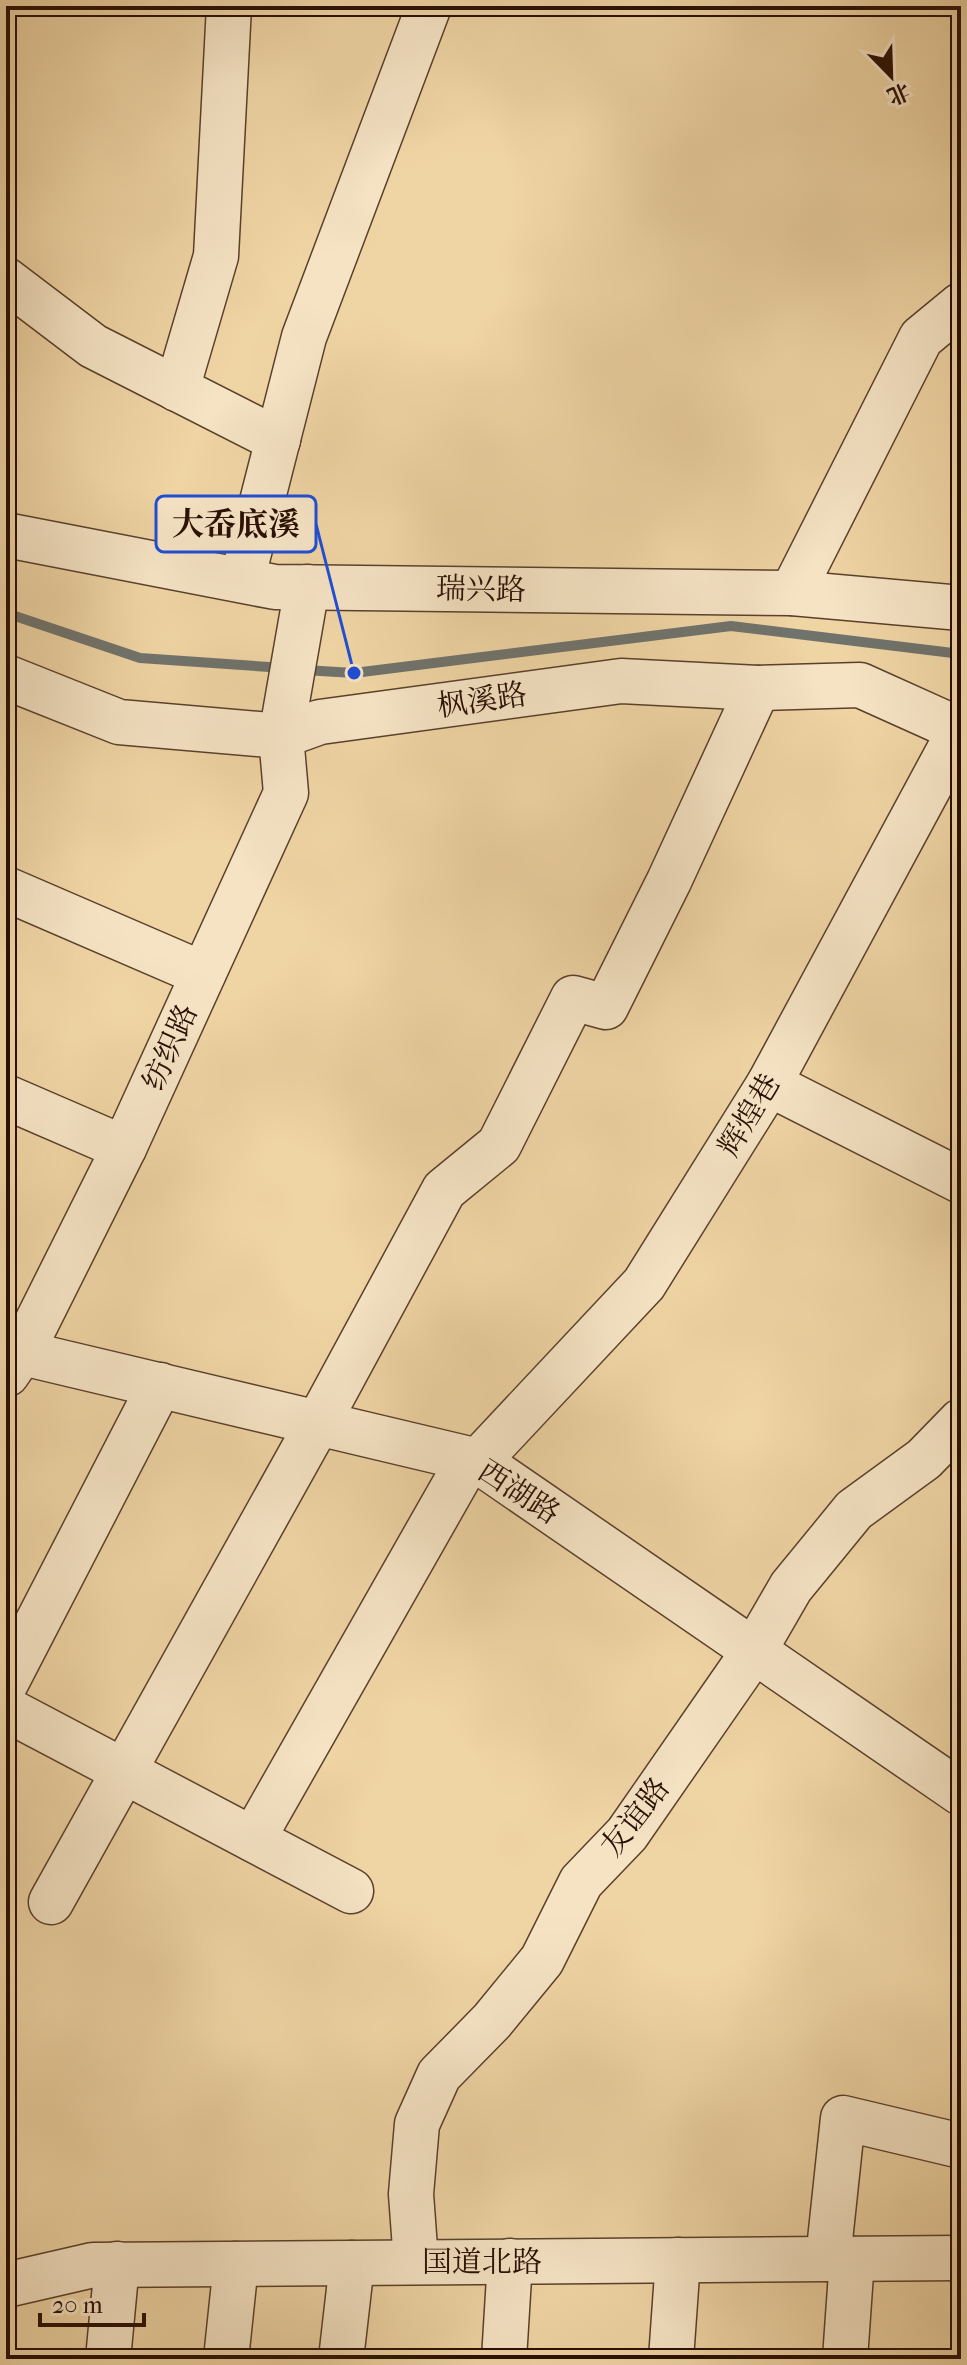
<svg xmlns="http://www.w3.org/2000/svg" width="967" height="2365" font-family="'IM FELL French Canon','Noto Serif SC',serif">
	<rect width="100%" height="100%" fill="#efd4a4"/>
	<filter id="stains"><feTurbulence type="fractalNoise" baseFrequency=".0025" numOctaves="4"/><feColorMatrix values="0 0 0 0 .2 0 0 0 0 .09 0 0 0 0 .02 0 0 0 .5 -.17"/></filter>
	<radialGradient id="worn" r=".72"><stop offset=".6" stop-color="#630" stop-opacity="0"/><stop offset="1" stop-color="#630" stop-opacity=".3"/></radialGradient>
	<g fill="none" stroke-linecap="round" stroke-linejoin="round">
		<!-- stream -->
		<g stroke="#70736c" stroke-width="10">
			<path d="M6,613L140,658L284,668"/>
			<path d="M304,670L354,673L731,626L961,654"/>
		</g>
		<defs>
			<g id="minor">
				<path d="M6,280L93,346L278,440"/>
				<path d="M177,389L216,256L229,6"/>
				<path d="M6,535L275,587L792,593L961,608"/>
				<path d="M242,580L304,337L429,6"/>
				<path d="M792,593L921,338L961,305"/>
				<path d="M6,677L119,722L281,736L320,722L621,681L758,688L860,685L960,730"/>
				<path d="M6,889L203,974"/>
				<path d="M769,1084L961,1181"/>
				<path d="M6,1097L124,1148"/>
				<path d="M6,1349L478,1461L961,1793"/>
				<path d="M7,1374L22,1352L124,1148L286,793L281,736L307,587"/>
				<path d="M478,1461L644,1284L769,1084L961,728"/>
				<path d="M6,1683L160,1385"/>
				<path d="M6,1709L351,1891"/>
				<path d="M253,1839L469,1459"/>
				<path d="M51,1902L318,1423L444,1190L499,1145L573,998L606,1007L669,881L758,688"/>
				<path d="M828,2259L843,2118L961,2146"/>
				<path d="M416,2262L411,2194L417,2124L439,2075L492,2021L542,1960L581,1882L627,1834L754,1651L791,1587L854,1510L924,1459L961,1421"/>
				<path d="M6,2285L93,2265L961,2258"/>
				<path d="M108,2359L117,2264"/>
				<path d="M226,2359L236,2264"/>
				<path d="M341,2359L352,2263"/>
				<path d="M504,2359L510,2261"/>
				<path d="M671,2359L678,2260"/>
				<path d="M845,2359L852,2259"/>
			</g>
		</defs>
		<!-- minor casing -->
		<use href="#minor" stroke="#5a402c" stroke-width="47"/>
		<!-- minor -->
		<use href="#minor" stroke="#f5e3c4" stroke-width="44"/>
	</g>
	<g text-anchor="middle" stroke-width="6" stroke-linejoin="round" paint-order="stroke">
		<!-- street labels -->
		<g font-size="30" fill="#290f04" stroke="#f5e3c4">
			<text transform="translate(481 589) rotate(1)" y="10">瑞兴路</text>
			<text transform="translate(482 700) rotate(-8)" y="10">枫溪路</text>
			<text transform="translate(170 1047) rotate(-66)" y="10">纺织路</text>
			<text transform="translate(749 1115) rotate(-59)" y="10">辉煌巷</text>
			<text transform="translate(519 1492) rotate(33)" y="10">西湖路</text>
			<text transform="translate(635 1817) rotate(-52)" y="10">友谊路</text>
			<text x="482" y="2272">国道北路</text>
		</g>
	</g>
	<!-- callouts -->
	<path fill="none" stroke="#1d4ed8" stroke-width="3" d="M354 673L316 524"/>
	<circle fill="#1d4ed8" stroke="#f5e3c4" stroke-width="3" cx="354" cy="673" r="8"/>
	<rect fill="#f5e3c4" stroke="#1d4ed8" stroke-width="3" x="156" y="496" width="160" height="56" rx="8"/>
	<g font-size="32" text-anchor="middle" font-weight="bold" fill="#290f04">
		<text x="236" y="535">大岙底溪</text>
	</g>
	<!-- margin -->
	<rect width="967" height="2365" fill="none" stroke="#efd4a4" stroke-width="32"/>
	<rect x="8" y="8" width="951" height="2349" fill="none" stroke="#290f04" stroke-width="4"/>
	<rect x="16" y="16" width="935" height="2333" fill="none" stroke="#290f04" stroke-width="2"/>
	<!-- north arrow -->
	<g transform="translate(891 76) rotate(157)" stroke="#f5e3c4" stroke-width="6" paint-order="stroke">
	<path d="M0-6L14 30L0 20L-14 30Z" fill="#290f04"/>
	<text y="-12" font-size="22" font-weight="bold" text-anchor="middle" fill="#290f04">北</text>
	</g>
	<!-- scale -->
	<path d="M40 2313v12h104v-12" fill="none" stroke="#290f04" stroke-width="4"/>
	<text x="52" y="2313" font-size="24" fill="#290f04" stroke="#f5e3c4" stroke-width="6" paint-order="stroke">20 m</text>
	<rect width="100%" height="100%" filter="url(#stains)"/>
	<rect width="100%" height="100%" fill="url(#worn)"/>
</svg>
